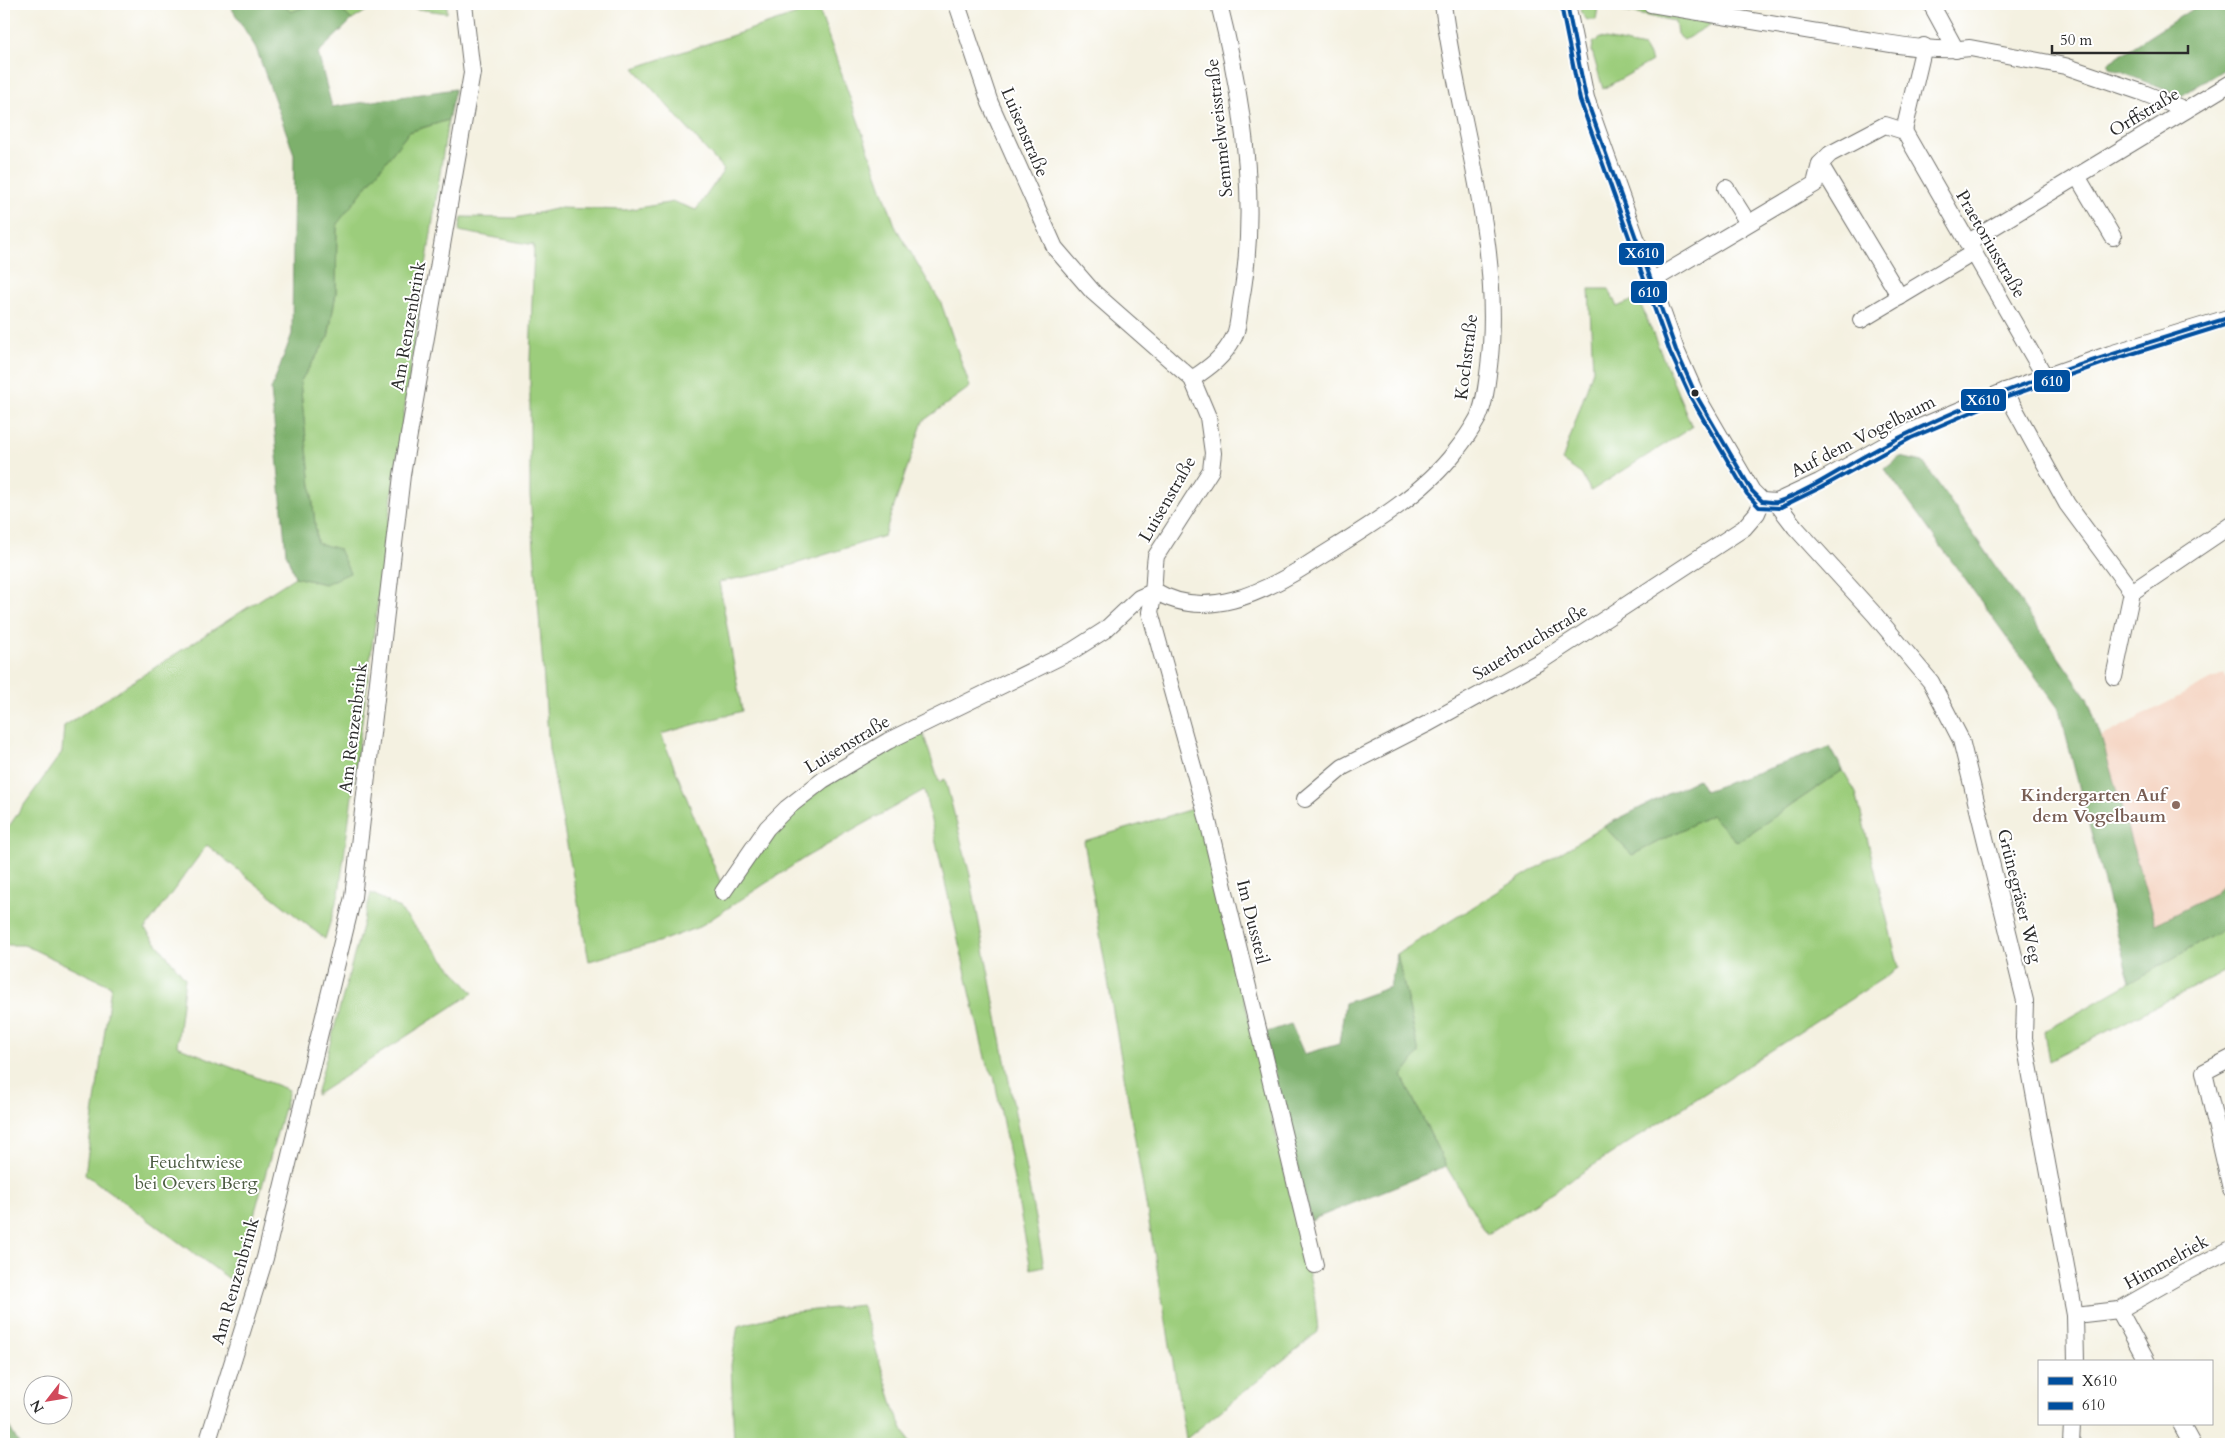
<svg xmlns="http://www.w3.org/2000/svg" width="2235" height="1448" font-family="Cardo,serif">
	<rect width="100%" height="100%" fill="#fff"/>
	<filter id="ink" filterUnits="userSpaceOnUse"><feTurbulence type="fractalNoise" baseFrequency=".02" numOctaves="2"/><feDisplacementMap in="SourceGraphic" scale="10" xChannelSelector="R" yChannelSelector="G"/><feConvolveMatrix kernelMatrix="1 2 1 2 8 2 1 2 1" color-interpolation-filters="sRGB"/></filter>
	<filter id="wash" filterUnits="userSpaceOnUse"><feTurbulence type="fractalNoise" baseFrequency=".0096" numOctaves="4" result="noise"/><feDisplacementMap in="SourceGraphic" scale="20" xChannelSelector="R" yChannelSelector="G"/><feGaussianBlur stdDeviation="1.12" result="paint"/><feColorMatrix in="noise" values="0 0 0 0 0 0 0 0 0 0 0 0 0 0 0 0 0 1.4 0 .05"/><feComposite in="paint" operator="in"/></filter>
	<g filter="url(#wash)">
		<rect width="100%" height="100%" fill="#f4f1e1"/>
		<!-- built -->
		<path fill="#f4d3c0" d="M2224,673L2231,687V873L2215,894L2155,925L2101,737Z"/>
		<!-- green -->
		<g fill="#9ccd7c" stroke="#647c54">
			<path d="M282,4H312L291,12Z"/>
			<path d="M335,4H377L352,20Z"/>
			<path d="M381,4H447V13Z"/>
			<path d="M1583,4H1614L1713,23L1684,40L1677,34L1675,21L1598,7L1596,20H1587L1580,11Z"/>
			<path d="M818,7L896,228L941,303L970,387L923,421L884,536L770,572L719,582L742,711L661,734L720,881L730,889L773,830L825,786L922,730L939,782L945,779L970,875L1044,1266L1031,1269L994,1076L986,1062L924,790L806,857L699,927L658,942L589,961L549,749L530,495V360L534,245L459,231L462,217L516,218L559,208L626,210L674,202L696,210L724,170L634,68Z"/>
			<path d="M1600,38L1644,47L1652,61L1603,89L1592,51L1593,43Z"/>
			<path d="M448,120L395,473L339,894L325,939L207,845L145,929L185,978L177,1046L289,1090L235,1283L85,1174L111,986L24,945H4V833L62,752L64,726L295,577L325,584L317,543L300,382L328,338L336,293L337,223L409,132Z"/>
			<path d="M1589,289H1609L1617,307L1638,298L1692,427L1591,491L1581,474L1562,461L1593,370Z"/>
			<path d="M1843,770L1856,793L1899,968L1487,1234L1446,1166L1402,1076L1419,1053L1397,954L1604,826L1632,855L1711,815L1737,842Z"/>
			<path d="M1199,807L1315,1300L1318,1332L1186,1439L1084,841Z"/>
			<path d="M371,893L398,907L473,993L316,1095Z"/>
			<path d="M2231,925V968L2049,1061L2044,1032Z"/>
			<path d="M862,1305L895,1411L910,1444H734L731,1365L738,1326L787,1313Z"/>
		</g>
		<!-- forest -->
		<g fill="#7db06c" stroke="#546e4c">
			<path d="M229,4H282L291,12L312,4H335L352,20L318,53L332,107L455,89L448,120L409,132L337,224L336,293L328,338L300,382L317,543L339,549L350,573L325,584L295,577L286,553L271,390L292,334L294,154L256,48Z"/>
			<path d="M2200,4L2224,6L2231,26V65L2181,96L2111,68L2108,63Z"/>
			<path d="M1900,457L1923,462L2087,698L2101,737L2155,924L2215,894L2231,873V925L2130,983L2059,709L1885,469Z"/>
			<path d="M1830,747L1843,770L1737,842L1711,815L1632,855L1604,826L1698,779L1705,791Z"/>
			<path d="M1397,954L1419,1053L1402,1076L1446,1166L1311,1220L1264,1033L1291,1024L1304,1054L1339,1044L1345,1003L1390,987Z"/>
			<path d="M7,1423L19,1444H4V1427Z"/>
		</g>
	</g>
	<g filter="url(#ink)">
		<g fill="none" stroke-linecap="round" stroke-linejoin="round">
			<defs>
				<g id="street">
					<path d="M957,4L990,103L1055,248L1093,292L1192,379L1208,417L1213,453L1211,470L1156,556C1153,576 1155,593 1150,612L1207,817L1315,1265"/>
					<path d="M1567,4L1586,98L1676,350L1696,395L1752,491L1762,501L1776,502L1819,482L1908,432L2005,391L2110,354L2231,317"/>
					<path d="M1651,4C1718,15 1785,27 1853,38C1888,43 1935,53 1970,48L2065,66L2141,92L2186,110"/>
					<path d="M1931,4L1956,50"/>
					<path d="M1904,131L1924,46"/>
					<path d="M1820,164L1900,297"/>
					<path d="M2077,176L2113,237"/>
					<path d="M1726,188L1748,223"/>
					<path d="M1967,243L2231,83"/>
					<path d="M1650,282L1815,184L1820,164L1830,154L1885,125L1904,131L2044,375"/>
					<path d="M1861,320L1973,253"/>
					<path d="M1192,379C1210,367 1224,357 1234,337C1239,327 1239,311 1241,300C1259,203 1243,98 1219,4"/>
					<path d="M2005,391L2067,504L2132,592L2114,677"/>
					<path d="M1776,502L1795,527L1875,615L1931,682L1961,740L2025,1001L2024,1038L2075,1315L2076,1362"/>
					<path d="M1155,591C1204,621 1263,593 1307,565C1357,533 1419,499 1455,452C1463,442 1472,429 1478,418C1485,403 1487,383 1489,366C1504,246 1458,123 1443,4"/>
					<path d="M2132,592L2231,525"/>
					<path d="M1305,799L1343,767L1427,724L1541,661L1744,528L1757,513L1762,501"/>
					<path d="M723,892L767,828L787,808L823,780L888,741L1072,651L1105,630L1139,598L1155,591"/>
					<path d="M2231,1058L2204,1072L2231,1189"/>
					<path d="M2119,1310L2147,1362"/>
					<path d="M2075,1315L2119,1310L2182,1274L2231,1249"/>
					<path d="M2181,1424L2192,1444"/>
					<path d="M207,1444L265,1258L353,897L402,475L472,73L464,4"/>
					<path d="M2071,1444L2072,1424"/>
				</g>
			</defs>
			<!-- street casing -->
			<use href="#street" stroke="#71706b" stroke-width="18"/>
			<!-- street -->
			<use href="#street" stroke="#fff" stroke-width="16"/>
			<defs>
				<path id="bus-1" d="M1567,4L1586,98L1676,350L1696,395L1752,491L1762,501C1767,501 1773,503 1777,502C1801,495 1838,471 1861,458C1977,393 2105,356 2231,317"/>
				<path id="bus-2" d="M1561,5L1580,100L1670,352L1691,398L1747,494L1759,507L1779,508L1822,487L1911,438L2007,397L2112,360L2231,323"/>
			</defs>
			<!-- bus-1 casing -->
			<use href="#bus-1" stroke="#fff" stroke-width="8"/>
			<!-- bus-2 casing -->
			<use href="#bus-2" stroke="#fff" stroke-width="8"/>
			<!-- bus-1 -->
			<use href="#bus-1" stroke="#004f9f" stroke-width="4"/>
			<!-- bus-2 -->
			<use href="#bus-2" stroke="#004f9f" stroke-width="4"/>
		</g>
	</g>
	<!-- markers -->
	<circle fill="#2b2b2b" stroke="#fff" stroke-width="2" cx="1695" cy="393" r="4.5"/>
	<circle fill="#8d6e63" stroke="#fff" stroke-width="2" cx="2176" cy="805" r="5"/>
	<g text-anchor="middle" stroke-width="4" stroke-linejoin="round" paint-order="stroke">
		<!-- street labels -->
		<g font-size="18" fill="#2b2b2b" stroke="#fff">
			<text transform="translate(2144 112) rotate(-31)" y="6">Orffstraße</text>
			<text transform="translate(1219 128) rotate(-96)" y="6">Semmelweisstraße</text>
			<text transform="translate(1025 132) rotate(67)" y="6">Luisenstraße</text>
			<text transform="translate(1991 244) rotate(60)" y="6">Praetoriusstraße</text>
			<text transform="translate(408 326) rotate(-80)" y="6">Am Renzenbrink</text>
			<text transform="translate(1466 357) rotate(-83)" y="6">Kochstraße</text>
			<text transform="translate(1863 436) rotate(-27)" y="6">Auf dem Vogelbaum</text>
			<text transform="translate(1167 499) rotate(-60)" y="6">Luisenstraße</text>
			<text transform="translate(1530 642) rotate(-31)" y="6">Sauerbruchstraße</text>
			<text transform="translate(353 728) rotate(-83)" y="6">Am Renzenbrink</text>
			<text transform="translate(847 744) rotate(-31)" y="6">Luisenstraße</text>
			<text transform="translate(2020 896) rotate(76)" y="6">Grünegräser Weg</text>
			<text transform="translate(1253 922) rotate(76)" y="6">Im Dussteil</text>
			<text transform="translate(2166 1262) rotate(-29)" y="6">Himmelriek</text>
			<text transform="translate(235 1281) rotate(-74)" y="6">Am Renzenbrink</text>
		</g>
		<!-- education labels -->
		<g font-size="18" font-weight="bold" fill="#785e54" stroke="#fff" text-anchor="end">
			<text x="2166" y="801">Kindergarten Auf<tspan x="2166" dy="21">dem Vogelbaum</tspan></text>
		</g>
		<!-- park labels -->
		<g font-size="18" fill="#4d5c43" stroke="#fff">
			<text x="196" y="1168">Feuchtwiese<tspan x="196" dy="21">bei Oevers Berg</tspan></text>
		</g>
	</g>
	<g stroke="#fff" stroke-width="2">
		<rect x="1618" y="242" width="47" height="24" rx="5" fill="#004f9f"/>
		<rect x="1630" y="280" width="38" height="24" rx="5" fill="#004f9f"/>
		<rect x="2033" y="369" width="38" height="24" rx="5" fill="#004f9f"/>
		<rect x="1960" y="388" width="47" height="24" rx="5" fill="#004f9f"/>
	</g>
	<g font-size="14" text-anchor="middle" font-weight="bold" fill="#fff">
		<text x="1642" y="258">X610</text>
		<text x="1649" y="297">610</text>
		<text x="2052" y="386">610</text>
		<text x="1983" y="405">X610</text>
	</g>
	<!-- margin -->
	<rect width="2235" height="1448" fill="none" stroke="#fff" stroke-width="20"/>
	<!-- legend -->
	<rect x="2038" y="1360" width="175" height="65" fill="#ffffff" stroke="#aaaaaa"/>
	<rect x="2048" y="1377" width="25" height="8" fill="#004f9f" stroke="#aaaaaa"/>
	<text x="2082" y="1386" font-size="15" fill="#2b2b2b">X610</text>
	<rect x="2048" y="1402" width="25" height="8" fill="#004f9f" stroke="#aaaaaa"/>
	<text x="2082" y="1410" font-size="15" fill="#2b2b2b">610</text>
	<!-- north arrow -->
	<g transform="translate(48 1400) rotate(239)"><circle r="24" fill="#ffffff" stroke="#aaaaaa"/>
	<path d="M0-4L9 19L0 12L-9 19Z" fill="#d1495b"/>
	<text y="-8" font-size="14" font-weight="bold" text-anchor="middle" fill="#2b2b2b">N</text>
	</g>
	<!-- scale -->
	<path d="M2052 45v8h136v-8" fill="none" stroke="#2b2b2b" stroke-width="2.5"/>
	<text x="2060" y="45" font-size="15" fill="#2b2b2b" stroke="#ffffff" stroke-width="4" paint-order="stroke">50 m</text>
</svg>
